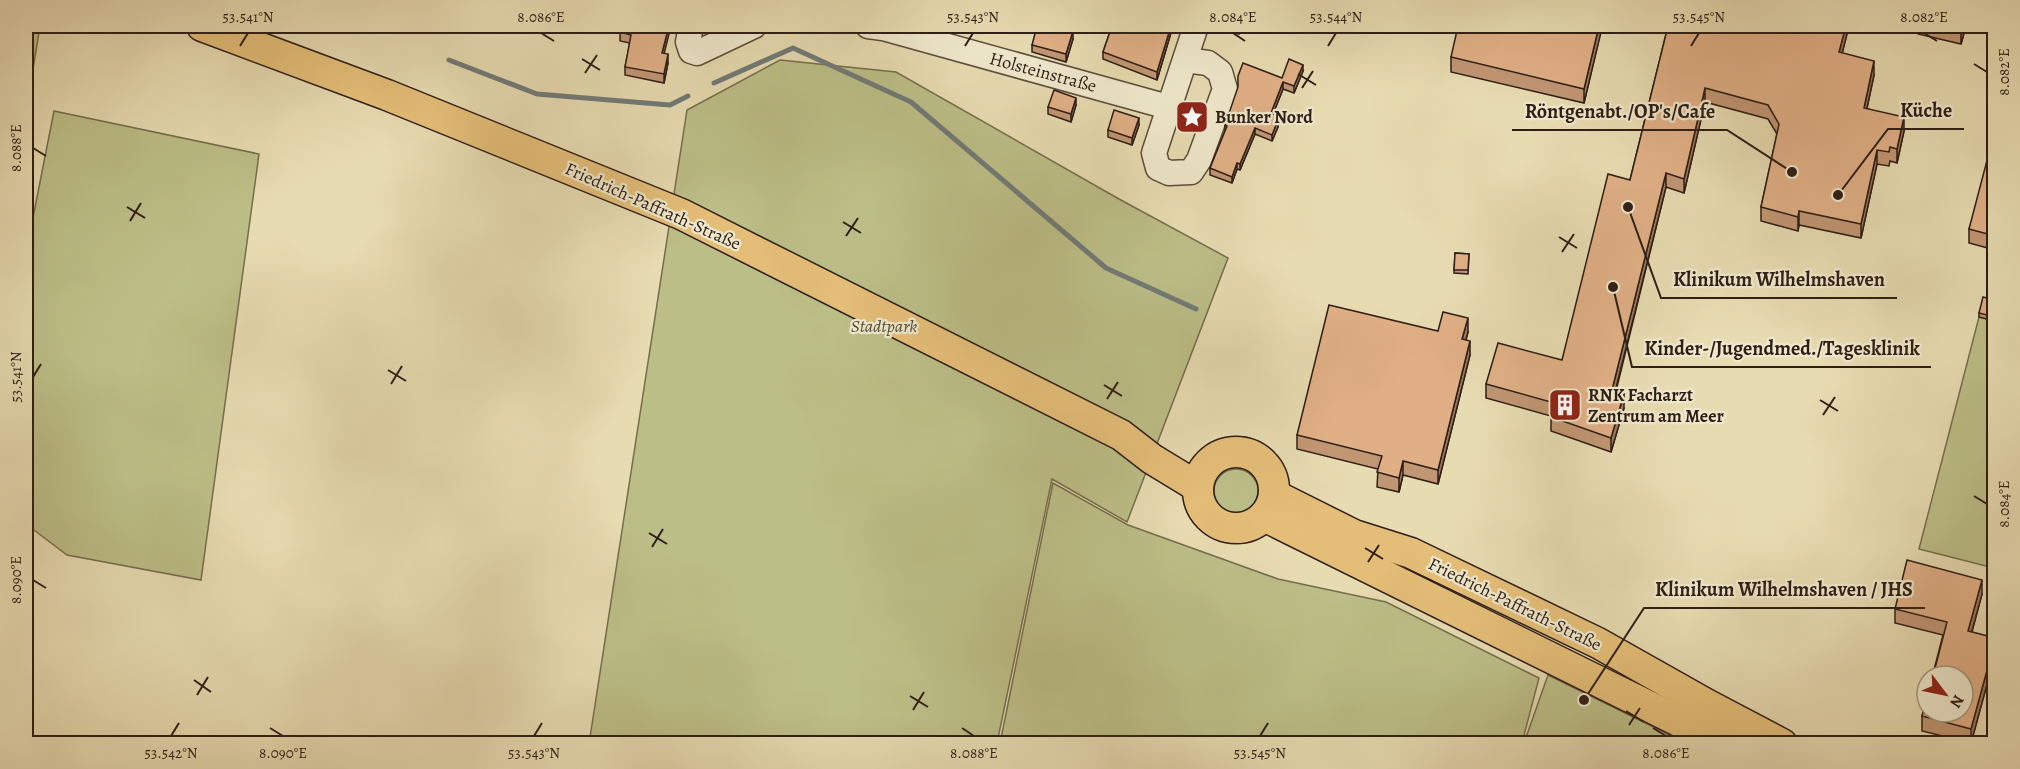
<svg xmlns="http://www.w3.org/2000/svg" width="2020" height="769" font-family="Alegreya,serif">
	<rect width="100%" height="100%" fill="#e7dbb1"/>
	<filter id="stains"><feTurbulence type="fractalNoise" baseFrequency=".00333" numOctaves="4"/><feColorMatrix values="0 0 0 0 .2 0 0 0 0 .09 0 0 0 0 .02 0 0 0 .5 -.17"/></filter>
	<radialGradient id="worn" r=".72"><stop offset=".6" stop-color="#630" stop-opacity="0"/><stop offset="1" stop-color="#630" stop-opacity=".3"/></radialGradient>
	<!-- green -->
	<g fill="#bcbe87" stroke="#756e4e" stroke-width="1.5">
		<path d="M26,26H40L26,113Z"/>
		<path d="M780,60L896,72L1119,199L1228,258L1127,522L1052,479L997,743L589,744L687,110Z"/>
		<path d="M54,111L259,154L201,580L67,555L26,524V253Z"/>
		<path d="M1979,317L1994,321V508L1993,515H1994V568L1919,549Z"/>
		<circle cx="1236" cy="491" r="22"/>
		<path d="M1053,483L1128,525L1278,579L1386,602L1539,678L1522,743H1000Z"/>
		<path d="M1548,675L1686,743H1524Z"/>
	</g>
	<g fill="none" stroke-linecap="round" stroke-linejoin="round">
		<!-- stream -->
		<g stroke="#717a77" stroke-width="5">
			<path d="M386,26L399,30"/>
			<path d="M449,60L537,94L670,105L688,96"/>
			<path d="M714,83L793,48L911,102L1106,268L1196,309"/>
		</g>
		<defs>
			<g id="minor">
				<path d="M691,26L688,42L691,51L697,53L754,26"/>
				<path d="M868,26L883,28L1168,107"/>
				<path d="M1185,60L1208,63L1220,72L1225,89L1199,160L1191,172L1169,173L1158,168L1154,153L1196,26"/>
			</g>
			<g id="major">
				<path d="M202,26L387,95L681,214L1121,435L1152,459L1198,487"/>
				<circle cx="1236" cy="490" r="38"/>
				<path d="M1274,495L1354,535L1411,553L1598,643L1708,705L1782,744"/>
				<path d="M1264,516L1725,744"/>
			</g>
		</defs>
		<!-- minor casing -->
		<use href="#minor" stroke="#5c4d3c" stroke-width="27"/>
		<!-- major casing -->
		<use href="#major" stroke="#2e1e15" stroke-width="33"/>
		<!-- minor -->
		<use href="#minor" stroke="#efe8cc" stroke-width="24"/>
		<!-- major -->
		<use href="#major" stroke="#e4be78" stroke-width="30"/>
	</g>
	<!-- wall -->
	<g fill="#c19673" stroke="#2e1e15" stroke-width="1.5">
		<path d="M621,26L664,54L668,63L664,83L625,75V67L630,43L620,41V32Z"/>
		<path d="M952,26H970L967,32Z"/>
		<path d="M1112,26H1173L1157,80L1103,59V52Z"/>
		<path d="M1213,26H1242L1239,34Z"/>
		<path d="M1294,26H1307L1306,29Z"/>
		<path d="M1602,26L1584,103L1451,72V57Z"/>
		<path d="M1668,26H1849L1842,53L1874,75L1867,108L1904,131L1897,163L1890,161L1889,166L1877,164L1861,238L1799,225L1798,231L1761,221V207L1777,134L1768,119L1705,102L1684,193L1666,187L1616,391L1624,408L1611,452L1551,431V416L1486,398V384L1562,360L1630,180Z"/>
		<path d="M1918,26H1966L1961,44L1918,34Z"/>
		<path d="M1073,39L1066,62L1032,52V45Z"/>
		<path d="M1303,71L1294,93L1283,89L1273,114L1277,120L1278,127L1272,141L1255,134L1240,170L1237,169L1232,183L1210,175V168L1225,131V125L1282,78Z"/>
		<path d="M1076,105L1071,122L1048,114V107Z"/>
		<path d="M1201,112L1196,126L1185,127L1180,121V117Z"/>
		<path d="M1139,125L1132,145L1108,137V130Z"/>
		<path d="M1995,151V250L1969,243V229Z"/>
		<path d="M1455,253L1469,254L1468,274L1454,273Z"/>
		<path d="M1995,300V321L1979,317V313Z"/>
		<path d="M1468,332L1466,340L1470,355L1438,484L1403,475L1399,492L1377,487L1378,469L1297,449V435Z"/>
		<path d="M1982,594L1972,632L1995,638V655L1971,743L1922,731V716L1943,635L1895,623V609Z"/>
	</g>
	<!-- shaded-wall -->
	<g fill="#9d7a5e" stroke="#2e1e15" stroke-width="1.5">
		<path d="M669,26H671L662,62V53Z"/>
		<path d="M1171,26H1173L1157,80V72Z"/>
		<path d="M1599,26H1602V28L1584,103V89Z"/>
		<path d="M1846,26H1849L1839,66V52Z"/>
		<path d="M1962,26H1966L1961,44V30Z"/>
		<path d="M1073,31V39L1066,62V54Z"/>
		<path d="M668,54V63L664,83V74Z"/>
		<path d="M1874,61V75L1864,122V108Z"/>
		<path d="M1303,65V71L1294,93V86Z"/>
		<path d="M1283,82V89L1271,119V113Z"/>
		<path d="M1705,88V102L1684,193V179Z"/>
		<path d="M1076,98V105L1071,122V114Z"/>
		<path d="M1201,109V112L1196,126V123Z"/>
		<path d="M1904,117V131L1897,163V149Z"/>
		<path d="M1139,118V125L1132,145V138Z"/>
		<path d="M1278,120V127L1272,141V135Z"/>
		<path d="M1255,128V134L1240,170V164Z"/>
		<path d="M1877,150V164L1861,238V224Z"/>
		<path d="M1237,163V169L1232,183V177Z"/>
		<path d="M1666,173V187L1612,404V390Z"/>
		<path d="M1799,211V225L1798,231V217Z"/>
		<path d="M1468,318V332L1462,353V339Z"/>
		<path d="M1470,341V355L1438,484V470Z"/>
		<path d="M1624,394V408L1611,452V438Z"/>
		<path d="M1403,461V475L1399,492V478Z"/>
		<path d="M1982,580V594L1968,645V631Z"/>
		<path d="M1995,641V655L1971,743V729Z"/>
	</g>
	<!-- building -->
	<g fill="#e0af86" stroke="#2e1e15" stroke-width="1.5">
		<path d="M621,26H669L662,53L668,54L664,74L625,67L631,35L620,32Z"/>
		<path d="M1037,26H1052L1073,31L1066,54L1032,45Z"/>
		<path d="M1112,26H1171L1157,72L1103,52Z"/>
		<path d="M1458,26H1599L1584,89L1451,57Z"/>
		<path d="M1668,26H1846L1839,52L1874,61L1864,108L1904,117L1897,149L1890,147L1889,152L1877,150L1861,224L1799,211L1798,217L1761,207L1779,124L1768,105L1705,88L1684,179L1666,173L1612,390L1624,394L1611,438L1551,417V402L1486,384L1498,343L1562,360L1608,174L1630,180Z"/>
		<path d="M1942,26H1962L1961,30Z"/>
		<path d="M1289,59L1303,65L1294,86L1283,82L1271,113L1277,115L1275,119L1278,120L1272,135L1255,128L1240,164L1237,163L1232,177L1210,168L1227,126L1225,125L1238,87V76L1243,63L1282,78Z"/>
		<path d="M1054,90L1076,98L1071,114L1048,107Z"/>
		<path d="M1187,102L1197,103L1201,109L1196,123H1185L1180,117L1184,105Z"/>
		<path d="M1114,110L1139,118L1132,138L1108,130Z"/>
		<path d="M1990,149L1995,151V236L1969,229Z"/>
		<path d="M1455,253L1469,254L1468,270H1454Z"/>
		<path d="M1983,297L1995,300V317L1979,313Z"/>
		<path d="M1329,305L1438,331L1443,312L1468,318L1462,339L1470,341L1438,470L1403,461L1399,478L1377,472L1382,456L1297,435Z"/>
		<path d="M1907,560L1982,580L1968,631L1995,638V641L1971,729L1922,716L1927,699V712H1963V676H1933L1947,622L1895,609Z"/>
	</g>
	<!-- ticks -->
	<path fill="none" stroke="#2e1e15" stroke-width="2" d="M541,33L554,41M1233,33L1245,41M1924,33L1937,41M240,46L248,33M965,46L973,33M1328,46L1336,33M1691,46L1699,33M582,59L600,70M1974,64L1987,72M585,73L597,55M1298,74L1316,85M1302,88L1313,71M33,148L46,156M127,207L145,218M130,221L141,203M843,222L861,233M846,236L858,218M1559,237L1577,248M1562,252L1574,234M388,370L406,381M33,377L41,364M391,384L402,366M1104,385L1122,396M1107,399L1118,382M1820,400L1838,411M1823,415L1835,397M1974,496L1987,504M649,533L667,544M652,547L663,529M1365,548L1383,559M1368,562L1379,545M33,580L46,588M194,680L211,692M197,695L208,677M910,696L928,707M913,710L924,692M1626,711L1644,722M1629,725L1640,708M270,728L283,736M962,728L974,736M1653,728L1666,736M171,736L179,723M534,736L542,723M1260,736L1268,723"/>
	<!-- icons -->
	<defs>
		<symbol id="sight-square" viewBox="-11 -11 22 22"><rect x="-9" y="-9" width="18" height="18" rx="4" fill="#8f2418" stroke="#efe8cc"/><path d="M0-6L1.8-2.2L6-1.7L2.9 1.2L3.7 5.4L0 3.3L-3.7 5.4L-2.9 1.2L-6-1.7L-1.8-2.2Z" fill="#fff"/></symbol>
		<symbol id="building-square" viewBox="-11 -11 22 22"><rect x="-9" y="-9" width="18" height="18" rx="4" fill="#8f2418" stroke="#efe8cc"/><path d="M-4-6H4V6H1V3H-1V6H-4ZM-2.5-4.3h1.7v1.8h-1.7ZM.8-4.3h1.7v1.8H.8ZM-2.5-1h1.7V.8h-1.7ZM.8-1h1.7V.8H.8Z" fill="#fff"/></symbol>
	</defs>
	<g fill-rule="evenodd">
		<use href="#sight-square" x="1173" y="98" width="38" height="38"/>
		<use href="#building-square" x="1546" y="386" width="38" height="38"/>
	</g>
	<g text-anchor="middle" stroke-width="4.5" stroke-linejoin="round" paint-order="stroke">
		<!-- street labels -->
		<g font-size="18" fill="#2e1e15" stroke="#efe8cc">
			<text transform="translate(1043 72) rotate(15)" y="6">Holsteinstraße</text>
			<text transform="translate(653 206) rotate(24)" y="6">Friedrich-Paffrath-Straße</text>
			<text transform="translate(1515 604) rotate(26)" y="6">Friedrich-Paffrath-Straße</text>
		</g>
		<!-- poi labels -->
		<g font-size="18" font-weight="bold" fill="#2e1e15" stroke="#efe8cc" text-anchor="start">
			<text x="1215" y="123">Bunker Nord</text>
			<text x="1588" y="401">RNK Facharzt<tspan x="1588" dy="21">Zentrum am Meer</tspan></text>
		</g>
		<!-- park labels -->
		<g font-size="18" font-style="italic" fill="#594e37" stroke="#efe8cc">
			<text x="884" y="332">Stadtpark</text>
		</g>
	</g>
	<!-- callouts -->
	<path fill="none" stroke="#2e1e15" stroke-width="2" d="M1838 195L1888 129H1964M1792 172L1727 130H1512M1628 207L1661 298H1897M1613 287L1632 367H1931M1584 700L1644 608H1925"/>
	<g fill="#2e1e15" stroke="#efe8cc" stroke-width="2">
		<circle cx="1838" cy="195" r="6"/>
		<circle cx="1792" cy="172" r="6"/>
		<circle cx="1628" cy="207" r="6"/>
		<circle cx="1613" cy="287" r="6"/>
		<circle cx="1584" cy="700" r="6"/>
	</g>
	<g font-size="20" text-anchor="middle" font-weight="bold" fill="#2e1e15" stroke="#efe8cc" stroke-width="4.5" stroke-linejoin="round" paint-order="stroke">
		<text x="1926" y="117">Küche</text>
		<text x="1620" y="118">Röntgenabt./OP's/Cafe</text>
		<text x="1779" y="286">Klinikum Wilhelmshaven</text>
		<text x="1782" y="355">Kinder-/Jugendmed./Tagesklinik</text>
		<text x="1784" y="596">Klinikum Wilhelmshaven / JHS</text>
	</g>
	<!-- margin -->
	<rect width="2020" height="769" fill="none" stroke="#e7dbb1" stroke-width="66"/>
	<!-- north arrow -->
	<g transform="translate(1945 694) rotate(122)"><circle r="28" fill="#efe8cc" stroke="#a29783" stroke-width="1.5"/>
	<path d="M0-4.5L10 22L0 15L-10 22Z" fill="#8f2418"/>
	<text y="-9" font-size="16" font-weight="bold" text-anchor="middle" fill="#2e1e15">N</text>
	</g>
	<rect x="33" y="33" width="1954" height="703" fill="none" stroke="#2e1e15" stroke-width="2"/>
	<g font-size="15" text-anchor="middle" fill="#2e1e15">
		<text x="248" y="22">53.541°N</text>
		<text x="541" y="22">8.086°E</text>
		<text x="973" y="22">53.543°N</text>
		<text x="1233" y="22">8.084°E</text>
		<text x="1336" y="22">53.544°N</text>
		<text x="1699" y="22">53.545°N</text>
		<text x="1924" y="22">8.082°E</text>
		<text transform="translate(2004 72) rotate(-90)" y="5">8.082°E</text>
		<text transform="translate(16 148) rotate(-90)" y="5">8.088°E</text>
		<text transform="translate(16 377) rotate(-90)" y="5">53.541°N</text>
		<text transform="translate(2004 504) rotate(-90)" y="5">8.084°E</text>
		<text transform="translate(16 580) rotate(-90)" y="5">8.090°E</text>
		<text x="171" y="758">53.542°N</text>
		<text x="283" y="758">8.090°E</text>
		<text x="534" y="758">53.543°N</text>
		<text x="974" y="758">8.088°E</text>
		<text x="1260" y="758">53.545°N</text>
		<text x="1666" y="758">8.086°E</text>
	</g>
	<rect width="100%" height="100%" filter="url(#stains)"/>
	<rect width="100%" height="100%" fill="url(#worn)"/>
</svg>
